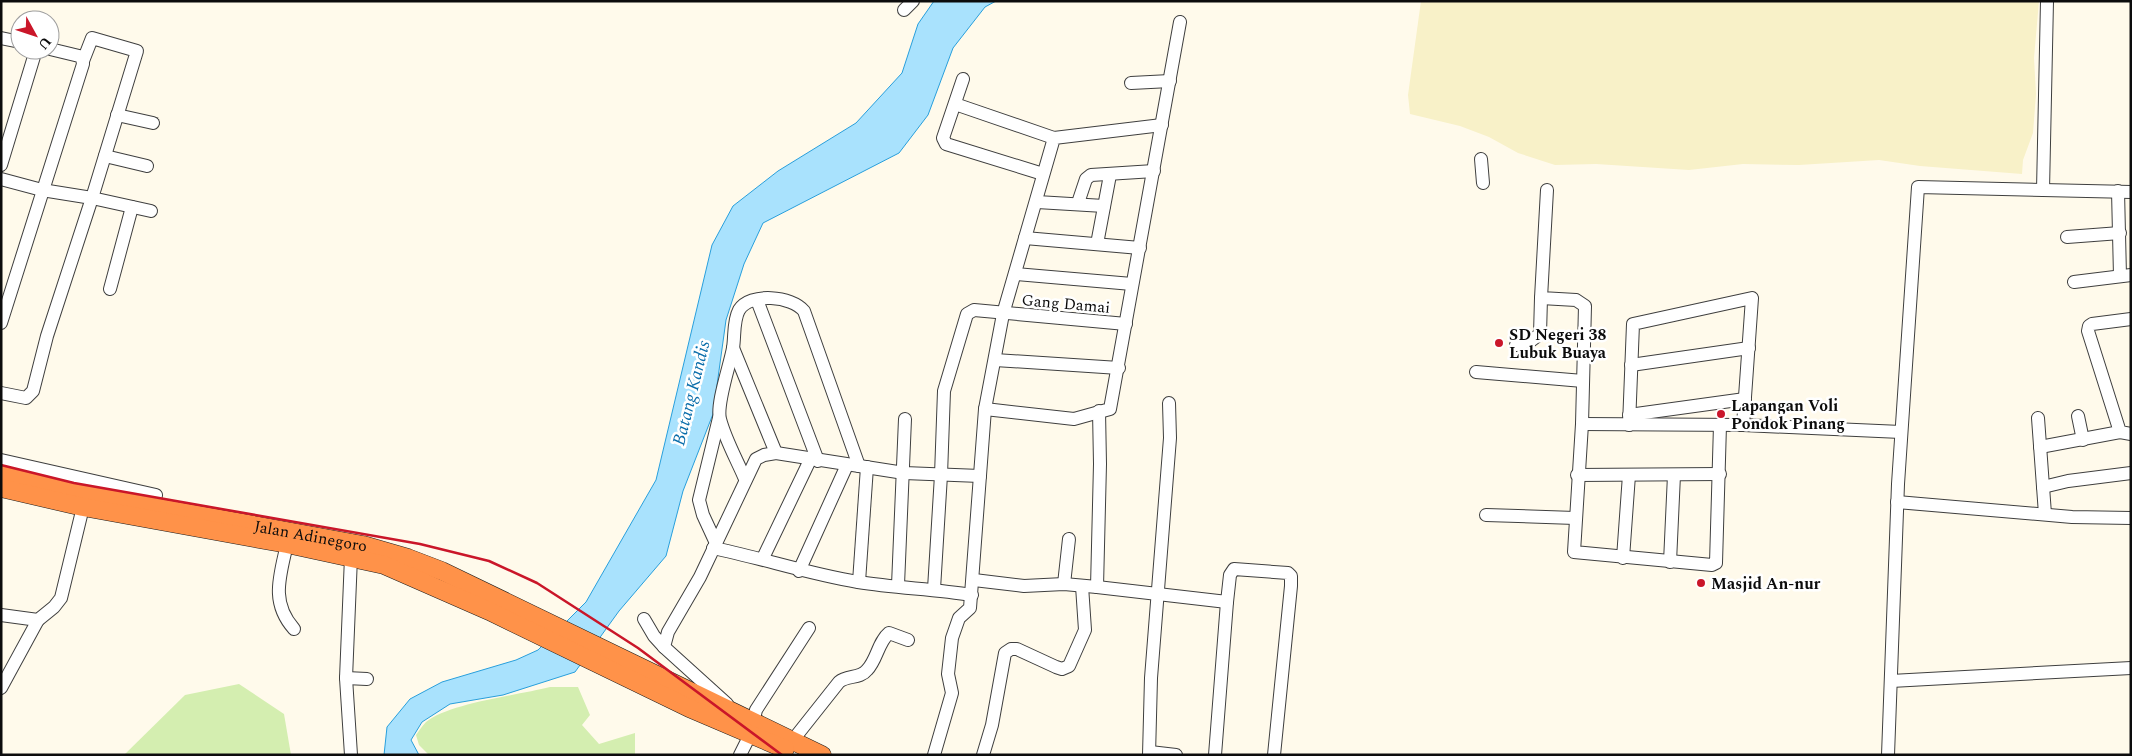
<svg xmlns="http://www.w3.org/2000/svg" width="2132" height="756" font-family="Spectral,serif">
	<rect width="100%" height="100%" fill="#fffaeb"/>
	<!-- farmland -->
	<path fill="#f8f1c8" d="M1421,1H2039L2034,58L2036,94L2033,133L2023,160L2022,174L1920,166L1879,160L1799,165L1743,164L1689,170L1596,164L1555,165L1518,153L1489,137L1460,126L1410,114L1408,95Z"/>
	<!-- green -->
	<g fill="#d4eeb0">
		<path d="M239,684L284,714L291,755H124L185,695Z"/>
		<path d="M550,687H578L590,715L582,725L599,744L635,733V755H429L419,745L416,735C419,731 422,726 426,722C449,703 519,695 550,687Z"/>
	</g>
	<!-- water -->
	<path fill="#a9e2fd" stroke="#289fdc" d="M934,1H996L985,7L953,48L928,115L899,153L763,223L744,264L726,320L713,414L683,491L666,556L619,611L575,672L503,695L450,704L422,722L411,740L419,755H384L387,727L410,699L442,682L516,660L538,650L586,602L656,480L712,245L733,206L778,171L856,123L902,73L918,24Z"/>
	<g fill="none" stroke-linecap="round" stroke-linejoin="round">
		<defs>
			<g id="minor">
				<path d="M904,10L913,1"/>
				<path d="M1,38L20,42"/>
				<path d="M83,61L92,38L137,51L92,198L151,211"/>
				<path d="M963,79L943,138L946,144L1043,174"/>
				<path d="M1131,83L1170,81"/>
				<path d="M955,104L1054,138"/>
				<path d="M117,115L153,123"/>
				<path d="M105,156L147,166"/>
				<path d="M1481,159L1483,183"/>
				<path d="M1,165L36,50"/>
				<path d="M1,179L42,190L92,198L47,336L33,391L26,398L1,393"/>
				<path d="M1547,190L1541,298L1576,300L1585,306L1582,424L1574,552L1712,565L1716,563L1720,425"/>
				<path d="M2043,190L2047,1"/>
				<path d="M2118,191L2120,276"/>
				<path d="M1037,202L1104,206"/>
				<path d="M1078,203L1086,179L1091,175L1154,171"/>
				<path d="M2067,237L2120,233"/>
				<path d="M1025,238L1140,248"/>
				<path d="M1097,244L1110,175"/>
				<path d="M1015,274L1132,284"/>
				<path d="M2074,282L2131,275"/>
				<path d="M110,289L132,207"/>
				<path d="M757,300L818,461"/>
				<path d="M2131,319L2092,324L2089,326L2088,331L2120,432L2131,434"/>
				<path d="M1,323L83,64L82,58L79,56L50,49"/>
				<path d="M1516,345L1532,340L1540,334L1541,298"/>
				<path d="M733,348L776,453"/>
				<path d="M995,360L1119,368"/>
				<path d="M1631,365L1749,348"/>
				<path d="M1476,372L1583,381"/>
				<path d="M985,409L1074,419L1110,409L1180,22"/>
				<path d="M1629,415L1745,399"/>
				<path d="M2078,416L2083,440"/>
				<path d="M2038,418L2045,514"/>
				<path d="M1582,424L1743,425L1901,432"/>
				<path d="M1629,425L1633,324L1752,298L1743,425"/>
				<path d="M2040,447L2120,432"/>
				<path d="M1,460L156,495L154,506"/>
				<path d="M1577,475L1720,474"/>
				<path d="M745,479C737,460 725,439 720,419C716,404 730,365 733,348C735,336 733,321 739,310C750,292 792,296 804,311L859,466"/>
				<path d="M2043,487L2068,481L2131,473"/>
				<path d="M1897,502L2072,517L2131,518"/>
				<path d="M1486,515L1575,518"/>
				<path d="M715,541L703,515L699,500L719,418"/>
				<path d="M287,544C280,576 270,602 294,629"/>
				<path d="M713,548C762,558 809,574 858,582C896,588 934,589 972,595"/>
				<path d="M351,557L346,678L351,755"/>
				<path d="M763,558L810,460"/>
				<path d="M1623,558L1629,475"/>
				<path d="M1670,562L1674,475"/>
				<path d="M799,571L847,465"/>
				<path d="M974,580L1024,586L1064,584L1097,587L1227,602L1230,575L1234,569L1288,573L1291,576V586L1274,755"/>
				<path d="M859,582L867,467"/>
				<path d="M1064,584L1069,539"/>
				<path d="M898,585L905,419"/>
				<path d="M1097,587L1100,464L1099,411"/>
				<path d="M934,589L941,475L944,391L967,314L974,310L1126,324"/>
				<path d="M1,615L38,620L54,607L61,598L83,507"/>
				<path d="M644,619L654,636L664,647"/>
				<path d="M346,678L367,679"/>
				<path d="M1891,681L2131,668"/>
				<path d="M1,688L38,620"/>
				<path d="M727,704L664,647L668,632L700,577L756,459L764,455L776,453L904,473L980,476"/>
				<path d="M793,740L839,682C847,675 860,679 867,670C877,660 878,642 889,633L908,640"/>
				<path d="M1150,752L1176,755"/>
				<path d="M740,755L750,735L756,710L809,628"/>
				<path d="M934,755L952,693L948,674L952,638L959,618L970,608L985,409L1003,314L1054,138L1162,125"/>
				<path d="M983,755L992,725L1005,653L1011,649H1017L1056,667L1062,669L1069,666L1085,630L1082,586"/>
				<path d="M1149,755L1151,678L1170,438L1169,403"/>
				<path d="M1215,755L1227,602"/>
				<path d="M1888,755L1898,484L1918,187L2131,192"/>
			</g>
			<g id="highway">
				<path id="s1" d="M1,474L84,494L363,545L408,558L442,571L822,755"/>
				<path d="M1,488L83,507L287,544L384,565L489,611L689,708L785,749"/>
			</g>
		</defs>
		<!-- minor casing -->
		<use href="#minor" stroke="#3f3f3f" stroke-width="14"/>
		<!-- highway casing -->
		<use href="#highway" stroke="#1d1d1d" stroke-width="19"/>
		<!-- minor -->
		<use href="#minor" stroke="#fff" stroke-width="12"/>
		<!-- highway -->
		<use href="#highway" stroke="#ff9249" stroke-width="18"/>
		<!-- rail -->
		<path stroke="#ca1629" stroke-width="2.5" d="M1,465L74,483L420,544L489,561L537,583L638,648L782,755"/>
	</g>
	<!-- markers -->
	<g fill="#ca1629" stroke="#fff" stroke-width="2">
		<circle cx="1499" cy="343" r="5"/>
		<circle cx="1721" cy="414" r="5"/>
		<circle cx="1701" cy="583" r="5"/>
	</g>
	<g text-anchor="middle" stroke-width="5" stroke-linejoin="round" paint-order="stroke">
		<!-- street labels -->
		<g font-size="16" fill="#0c0c0c" stroke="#fff">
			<text transform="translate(1066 303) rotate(5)" y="6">Gang Damai</text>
			<text dy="6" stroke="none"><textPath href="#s1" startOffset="316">Jalan Adinegoro</textPath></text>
		</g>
		<!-- poi labels -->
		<g font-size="16" font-weight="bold" fill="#0c0c0c" stroke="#fff" text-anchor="start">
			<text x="1509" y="340">SD Negeri 38<tspan x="1509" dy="18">Lubuk Buaya</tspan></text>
			<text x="1731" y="411">Lapangan Voli<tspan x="1731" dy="18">Pondok Pinang</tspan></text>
			<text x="1711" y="589">Masjid An-nur</text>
		</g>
		<!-- water labels -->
		<g font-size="18" font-style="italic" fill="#096daa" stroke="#fff">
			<text transform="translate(691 393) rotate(-76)" y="6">Batang Kandis</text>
		</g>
	</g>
	<!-- border -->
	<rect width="2132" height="756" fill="none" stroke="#0c0c0c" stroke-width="5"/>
	<!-- north arrow -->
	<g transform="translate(35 35) rotate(130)"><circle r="24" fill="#ffffff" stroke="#9e9e9e"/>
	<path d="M0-4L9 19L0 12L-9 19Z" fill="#ca1629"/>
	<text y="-8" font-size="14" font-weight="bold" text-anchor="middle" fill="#0c0c0c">U</text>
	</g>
</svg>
